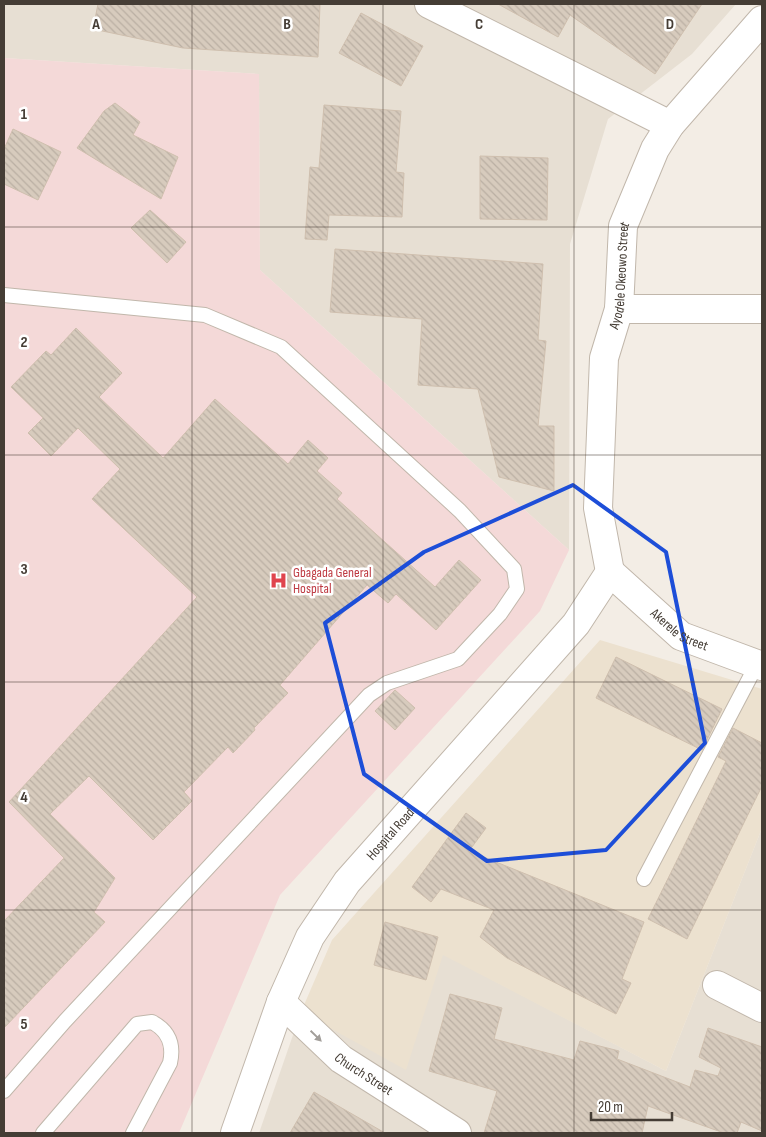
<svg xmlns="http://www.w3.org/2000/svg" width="766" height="1137" font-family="'Sofia Sans Condensed',sans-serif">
	<defs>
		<pattern id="building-back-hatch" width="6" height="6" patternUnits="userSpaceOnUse" patternTransform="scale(1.25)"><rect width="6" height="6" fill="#d7cbbd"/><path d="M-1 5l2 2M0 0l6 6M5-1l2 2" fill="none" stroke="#baafa3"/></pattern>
	</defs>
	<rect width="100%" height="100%" fill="#f3ede5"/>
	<!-- residential -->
	<g fill="#e7dfd3">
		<path d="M4,4H736L692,54L608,119L570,244L569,550L260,270L259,74L4,58Z"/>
		<path d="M762,828V1133H259L301,1012L443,954L666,1071Z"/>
	</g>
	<!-- education -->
	<path fill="#ece1cf" d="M600,640L762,689V828L666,1071L443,955L406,1070L301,1012L332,940Z"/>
	<!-- medical -->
	<path fill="#f4d9d8" d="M4,58L259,74L260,270L569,550L540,611L280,895L179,1133H4Z"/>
	<!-- building -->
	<g fill="url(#building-back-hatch)" stroke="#cfbfae">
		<path d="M98,4H320L318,57L183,48L93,29Z"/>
		<path d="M498,4H702L655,74L570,15L558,37Z"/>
		<path d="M361,13L423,46L401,86L339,53Z"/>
		<path d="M115,103L140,122L133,135L178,157L161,199L77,148L104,111Z"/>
		<path d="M324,105L401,111L396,172L404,173L402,217L329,215L327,240L305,239L310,167L319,168Z"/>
		<path d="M13,129L61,152L38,200L4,184V149Z"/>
		<path d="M480,156L548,158L547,220L480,219Z"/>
		<path d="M150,210L186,242L167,263L131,228Z"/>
		<path d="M335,249L543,264L538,340L546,341L538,426H554V491L499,477L478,389L418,385L422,319L330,312Z"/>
		<path d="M76,328L122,373L99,397L163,458L215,399L288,464L308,440L328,458L317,471L342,493L337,499L435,587L459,560L481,580L436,630L396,594L388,603L367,585L280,685L288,693L254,728L255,730L233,753L228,747L184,792L192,801L153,840L89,776L50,814L115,878L94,912L105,922L4,1028V921L64,858L9,802L197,597L92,499L120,469L78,428L51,456L28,433L43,418L11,387L46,351L51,355Z"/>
		<path d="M616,657L722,709L702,750L596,698Z"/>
		<path d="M395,690L415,708L395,730L375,711Z"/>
		<path d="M733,728L762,743V786L687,939L648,919L726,761L718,757Z"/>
		<path d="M466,813L486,828L469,851L644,922L622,979L631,983L616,1014L507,958L480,937L494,910L441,889L431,902L412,887Z"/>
		<path d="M385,922L438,937L426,980L374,965Z"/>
		<path d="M450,994L502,1008L494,1039L574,1060L580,1041L619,1051L617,1059L690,1087L695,1070L718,1076L721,1068L699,1057L708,1028L762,1047V1131L741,1122L737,1133H724L648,1106L642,1133H484L497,1091L429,1071Z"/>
		<path d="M314,1092L385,1133H290Z"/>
	</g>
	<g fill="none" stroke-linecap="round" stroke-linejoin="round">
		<defs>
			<g id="service">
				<path d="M4,295L205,315L281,347L460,511L514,569L517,589L500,614L458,659L387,683L369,695L65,1021L4,1091"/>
				<path d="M644,879L757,664"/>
				<path d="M43,1133L137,1024L152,1022C169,1031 174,1045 170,1063L133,1133"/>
			</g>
			<g id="minor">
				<path d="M429,4L670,125"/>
				<path d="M619,309H762"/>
				<path id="s1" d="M610,572L598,508L604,358L619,309L623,226L655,149L670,125L762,20"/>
				<path id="s2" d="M610,572L681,636L762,666"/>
				<path d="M717,985L762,1008"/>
				<path id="s3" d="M281,1002L341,1059L457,1133"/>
				<path id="s4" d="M235,1133L281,1002L310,937L347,882L576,624L610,572"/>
			</g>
		</defs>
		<!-- service casing -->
		<use href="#service" stroke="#c1b7ab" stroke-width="16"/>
		<!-- minor casing -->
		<use href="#minor" stroke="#c1b7ab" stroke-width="30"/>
		<!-- service -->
		<use href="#service" stroke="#fff" stroke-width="14"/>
		<!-- minor -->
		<use href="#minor" stroke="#fff" stroke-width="28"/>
	</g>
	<!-- one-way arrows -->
	<defs><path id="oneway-solid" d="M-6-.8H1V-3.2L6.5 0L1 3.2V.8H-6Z" transform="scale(1.25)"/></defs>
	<use fill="#a29e9a" href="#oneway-solid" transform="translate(316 1036) rotate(44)"/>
	<!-- marked area -->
	<path fill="none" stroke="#1d4ed8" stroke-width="4" stroke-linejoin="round" d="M573,485L666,552L705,743L606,850L487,861L364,774L325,623L424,552Z"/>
	<!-- grid -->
	<path fill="none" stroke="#453d35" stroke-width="1" stroke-opacity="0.55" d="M192,4V1133M383,4V1133M574,4V1133M4,227H762M4,455H762M4,682H762M4,910H762"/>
	<!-- icons -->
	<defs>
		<symbol id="hospital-bare" viewBox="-9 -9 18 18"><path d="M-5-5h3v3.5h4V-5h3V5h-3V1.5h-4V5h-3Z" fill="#e0444e" stroke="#fff" stroke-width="2.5" paint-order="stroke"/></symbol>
	</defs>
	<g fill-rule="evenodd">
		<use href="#hospital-bare" x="266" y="568" width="25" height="25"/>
	</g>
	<g text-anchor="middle" stroke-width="5" stroke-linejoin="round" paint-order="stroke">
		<!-- street labels -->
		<g font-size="14" fill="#453d35" stroke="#fff">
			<text dy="5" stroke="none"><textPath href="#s1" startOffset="300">Ayodele Okeowo Street</textPath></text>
			<text dy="5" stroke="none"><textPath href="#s2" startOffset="91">Akerele Street</textPath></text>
			<text dy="5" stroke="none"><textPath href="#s4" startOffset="341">Hospital Road</textPath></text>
			<text dy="5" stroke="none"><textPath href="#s3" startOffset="110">Church Street</textPath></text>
		</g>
		<!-- health labels -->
		<g font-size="14" fill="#be3a42" stroke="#fff" text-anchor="start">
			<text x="293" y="577">Gbagada General<tspan x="293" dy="16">Hospital</tspan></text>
		</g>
	</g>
	<g font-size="16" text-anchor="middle" font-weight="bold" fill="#453d35" stroke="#fff" stroke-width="5" stroke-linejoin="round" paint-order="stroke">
		<text x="96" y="29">A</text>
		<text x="287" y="29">B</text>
		<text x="479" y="29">C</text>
		<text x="670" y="29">D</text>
		<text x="24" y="119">1</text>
		<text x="24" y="347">2</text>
		<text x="24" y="574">3</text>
		<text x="24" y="802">4</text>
		<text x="24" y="1029">5</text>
	</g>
	<!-- border -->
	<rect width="766" height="1137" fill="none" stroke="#453d35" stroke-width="10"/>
	<!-- scale -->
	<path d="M591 1112v8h81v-8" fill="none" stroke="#453d35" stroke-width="2.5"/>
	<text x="598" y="1112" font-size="15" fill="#453d35" stroke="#ffffff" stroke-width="4" paint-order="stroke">20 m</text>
</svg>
